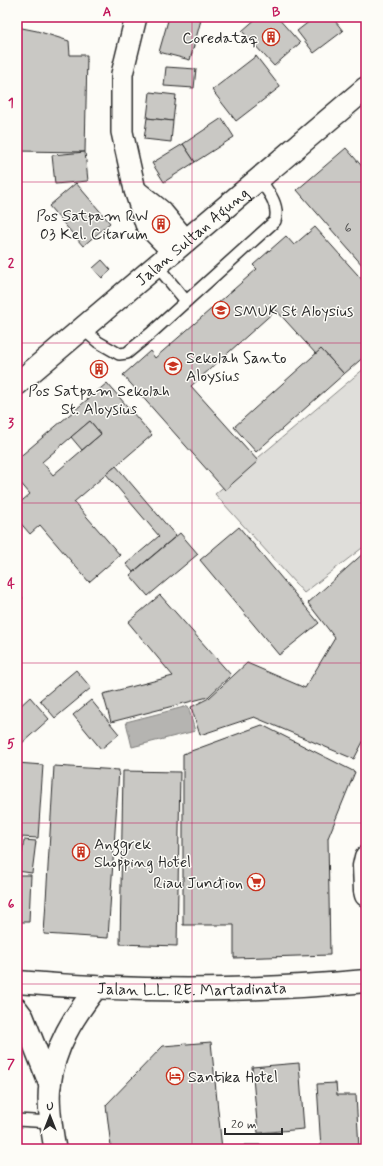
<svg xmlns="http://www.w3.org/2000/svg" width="383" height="1166" font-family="Mynerve,sans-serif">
	<rect width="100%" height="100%" fill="#fdfcf7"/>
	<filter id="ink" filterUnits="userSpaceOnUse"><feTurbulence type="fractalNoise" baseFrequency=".025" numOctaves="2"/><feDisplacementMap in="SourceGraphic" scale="8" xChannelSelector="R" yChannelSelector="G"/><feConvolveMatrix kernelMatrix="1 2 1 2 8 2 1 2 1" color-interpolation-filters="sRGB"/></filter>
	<g filter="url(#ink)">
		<!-- green -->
		<path fill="#dfdeda" stroke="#858482" d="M366,367V545L304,593L215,494Z"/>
		<!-- water -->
		<path fill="#b5b4b1" stroke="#7e7d7b" d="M188,706L195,731L132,747L126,722Z"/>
		<!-- building -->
		<g fill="#c9c8c4" stroke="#2b2b2b" fill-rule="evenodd">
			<path d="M169,17H191L201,20L190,60L159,52Z"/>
			<path d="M258,17H277L300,43L274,66L242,31Z"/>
			<path d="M315,17H332L343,31L314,53L297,31Z"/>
			<path d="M17,27L37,31L69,41L70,55H87L85,152L17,151Z"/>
			<path d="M256,56L280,87L236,121L212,90Z"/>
			<path d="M166,67L196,69L194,88L164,86Z"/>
			<path d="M150,92L176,95L173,121L147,118Z"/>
			<path d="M147,118L173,121L171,142L144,139Z"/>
			<path d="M222,118L234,137L195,162L183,144Z"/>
			<path d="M183,144L195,162L164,182L152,163Z"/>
			<path d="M346,148L366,171V265L363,266L297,190Z"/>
			<path d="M85,152L88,181L55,184L52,155Z"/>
			<path d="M76,183L110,223L83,246L49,206Z"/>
			<path d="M315,227L366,284V297L365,298L366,300V355L344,374L321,349L316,354L276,310L191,386L258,461L225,490L123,375L150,351L155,358L257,269L253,265L286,236L294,245Z"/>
			<path d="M102,260L111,270L102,278L93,268Z"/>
			<path d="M321,349L344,374L256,452L234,427Z"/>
			<path d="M101,361L108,370L98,378L90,368Z"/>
			<path d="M107,383L152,435L74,502L120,555L89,582L40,525L30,534L17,519V505L30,494L19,481L17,483V459ZM90,421L101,434L53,475L42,462Z"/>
			<path d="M90,421L101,434L82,450L71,437Z"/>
			<path d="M116,466L176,536L133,572L126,564L159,536L106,474Z"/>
			<path d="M239,527L319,623L279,655L200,560Z"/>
			<path d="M180,533L198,554L148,596L130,575Z"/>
			<path d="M366,551V711L363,715L366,716V736L354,759L254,717L200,735L191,707L209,698L247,663L305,688L335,638L308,603Z"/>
			<path d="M17,592L23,598L17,603Z"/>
			<path d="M160,595L231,675L208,697L111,722L103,694L173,676L128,622Z"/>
			<path d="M76,670L91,688L55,718L40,700Z"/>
			<path d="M30,697L49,719L21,744L17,739V709Z"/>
			<path d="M91,700L119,734L101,749L73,715Z"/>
			<path d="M262,725L355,772L328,838L330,955L234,958V925H183V754Z"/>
			<path d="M17,763L43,765L38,838L21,837L20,849H17Z"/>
			<path d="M54,766L119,770L108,938L44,934Z"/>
			<path d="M123,771L180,772L177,946L120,944Z"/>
			<path d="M24,840L36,841L32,873L17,871V853H22Z"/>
			<path d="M17,875H31L29,922H17Z"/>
			<path d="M211,1042L222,1149H114L111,1147L106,1105L163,1046Z"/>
			<path d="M299,1063L304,1129L258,1133L252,1067Z"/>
			<path d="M336,1083L337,1095H356L359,1149H321L317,1084Z"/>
			<path d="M244,1145H260L261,1149H245Z"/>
		</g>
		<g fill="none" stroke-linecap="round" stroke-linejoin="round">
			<defs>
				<g id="lane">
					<path d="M157,266L186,301"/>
					<path d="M83,329L98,342L119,354L127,353L150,334L275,221C280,205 268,191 259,179"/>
					<path d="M17,1120L51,1122"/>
				</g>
				<g id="street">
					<path d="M136,17L122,74V132L135,190L146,224L173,252"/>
					<path d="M135,190L161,211L186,241"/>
					<path d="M17,1009L23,1017L50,1085"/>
					<path d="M55,1149C52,1131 47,1103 50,1085C54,1047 74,1016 97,987"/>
				</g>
				<g id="secondary">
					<path id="s1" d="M17,384L366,88"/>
					<path d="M366,857L364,866L365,891L366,895"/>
					<path id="s2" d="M17,982C133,992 250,992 366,981"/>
				</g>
			</defs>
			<!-- lane casing -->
			<use href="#lane" stroke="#2b2b2b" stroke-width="14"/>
			<!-- street casing -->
			<use href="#street" stroke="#2b2b2b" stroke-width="24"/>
			<!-- secondary casing -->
			<use href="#secondary" stroke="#2b2b2b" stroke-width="25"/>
			<!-- lane -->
			<use href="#lane" stroke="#fdfcf7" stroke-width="11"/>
			<!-- street -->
			<use href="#street" stroke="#fdfcf7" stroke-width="21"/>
			<!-- secondary -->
			<use href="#secondary" stroke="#fdfcf7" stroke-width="22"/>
		</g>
	</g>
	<!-- grid -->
	<path fill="none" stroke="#c2185b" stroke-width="1" stroke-opacity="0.55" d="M192,17V1149M17,182H366M17,343H366M17,503H366M17,663H366M17,823H366M17,984H366"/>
	<!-- icons -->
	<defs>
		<symbol id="building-ring" viewBox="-11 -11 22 22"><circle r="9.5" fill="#fdfcf7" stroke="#c8321e" stroke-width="1.5"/><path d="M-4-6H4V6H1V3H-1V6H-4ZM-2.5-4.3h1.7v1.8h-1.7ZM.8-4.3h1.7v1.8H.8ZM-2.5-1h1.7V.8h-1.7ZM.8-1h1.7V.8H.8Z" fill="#c8321e"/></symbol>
		<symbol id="school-ring" viewBox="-11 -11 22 22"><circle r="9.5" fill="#fdfcf7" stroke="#c8321e" stroke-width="1.5"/><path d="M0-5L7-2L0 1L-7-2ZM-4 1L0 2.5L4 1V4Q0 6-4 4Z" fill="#c8321e"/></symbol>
		<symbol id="supermarket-ring" viewBox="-11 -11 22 22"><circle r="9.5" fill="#fdfcf7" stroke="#c8321e" stroke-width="1.5"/><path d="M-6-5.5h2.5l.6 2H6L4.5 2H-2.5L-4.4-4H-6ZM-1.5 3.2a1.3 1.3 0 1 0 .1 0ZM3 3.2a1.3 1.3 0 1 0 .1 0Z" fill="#c8321e"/></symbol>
		<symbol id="hotel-ring" viewBox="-11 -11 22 22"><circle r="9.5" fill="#fdfcf7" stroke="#c8321e" stroke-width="1.5"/><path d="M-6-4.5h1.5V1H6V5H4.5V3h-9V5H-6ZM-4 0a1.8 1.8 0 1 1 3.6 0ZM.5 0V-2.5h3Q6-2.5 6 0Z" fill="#c8321e"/></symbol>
	</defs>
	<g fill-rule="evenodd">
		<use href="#building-ring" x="261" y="27" width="20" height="20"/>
		<use href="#building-ring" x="151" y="214" width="20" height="20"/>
		<use href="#school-ring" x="211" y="300" width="20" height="20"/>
		<use href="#school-ring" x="163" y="356" width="20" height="20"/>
		<use href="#building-ring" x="89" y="359" width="20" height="20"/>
		<use href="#building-ring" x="71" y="842" width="20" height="20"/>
		<use href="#supermarket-ring" x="246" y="872" width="20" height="20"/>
		<use href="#hotel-ring" x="165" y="1066" width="20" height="20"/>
	</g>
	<g text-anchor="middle" stroke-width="3" stroke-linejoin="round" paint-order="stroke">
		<!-- number labels -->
		<g font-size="14" fill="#525251">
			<text x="348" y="232">6</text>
		</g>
		<!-- poi labels -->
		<g font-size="16" fill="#2b2b2b" stroke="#fdfcf7" text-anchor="start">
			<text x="258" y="43" text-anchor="end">Coredataq</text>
			<text x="148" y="221" text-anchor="end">Pos Satpam RW<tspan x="148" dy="18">03 Kel. Citarum</tspan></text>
			<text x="234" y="316">SMUK St Aloysius</text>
			<text x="186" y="363">Sekolah Santo<tspan x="186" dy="18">Aloysius</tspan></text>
			<text x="99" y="396" text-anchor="middle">Pos Satpam Sekolah<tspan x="99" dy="18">St. Aloysius</tspan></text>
			<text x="94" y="849">Anggrek<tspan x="94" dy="18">Shopping Hotel</tspan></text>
			<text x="243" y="888" text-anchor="end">Riau Junction</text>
			<text x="188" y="1082">Santika Hotel</text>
		</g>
		<!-- street labels -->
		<g font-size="16" fill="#2b2b2b" stroke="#fdfcf7">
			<text dy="6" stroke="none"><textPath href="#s1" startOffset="229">Jalan Sultan Agung</textPath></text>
			<text dy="6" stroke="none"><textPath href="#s2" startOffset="175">Jalan L.L. RE. Martadinata</textPath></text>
		</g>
	</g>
	<!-- margin -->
	<rect width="383" height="1166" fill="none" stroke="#fdfcf7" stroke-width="44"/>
	<!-- north arrow -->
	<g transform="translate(50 1116)" stroke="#fdfcf7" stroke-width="3" paint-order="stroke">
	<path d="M0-3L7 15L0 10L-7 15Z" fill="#2b2b2b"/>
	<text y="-6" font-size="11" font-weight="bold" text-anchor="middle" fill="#2b2b2b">U</text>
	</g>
	<!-- scale -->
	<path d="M225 1128v6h57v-6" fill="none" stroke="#2b2b2b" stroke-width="2"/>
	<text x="231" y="1128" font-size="12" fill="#2b2b2b" stroke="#fdfcf7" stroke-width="3" paint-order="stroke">20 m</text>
	<rect x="22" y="22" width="339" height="1122" fill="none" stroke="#c2185b" stroke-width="1.5"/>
	<g font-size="13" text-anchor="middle" font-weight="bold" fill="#c2185b">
		<text x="107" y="16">A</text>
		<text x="276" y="16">B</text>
		<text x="11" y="107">1</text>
		<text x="11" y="267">2</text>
		<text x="11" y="427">3</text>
		<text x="11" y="588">4</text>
		<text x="11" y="748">5</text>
		<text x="11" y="908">6</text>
		<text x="11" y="1068">7</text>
	</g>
</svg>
